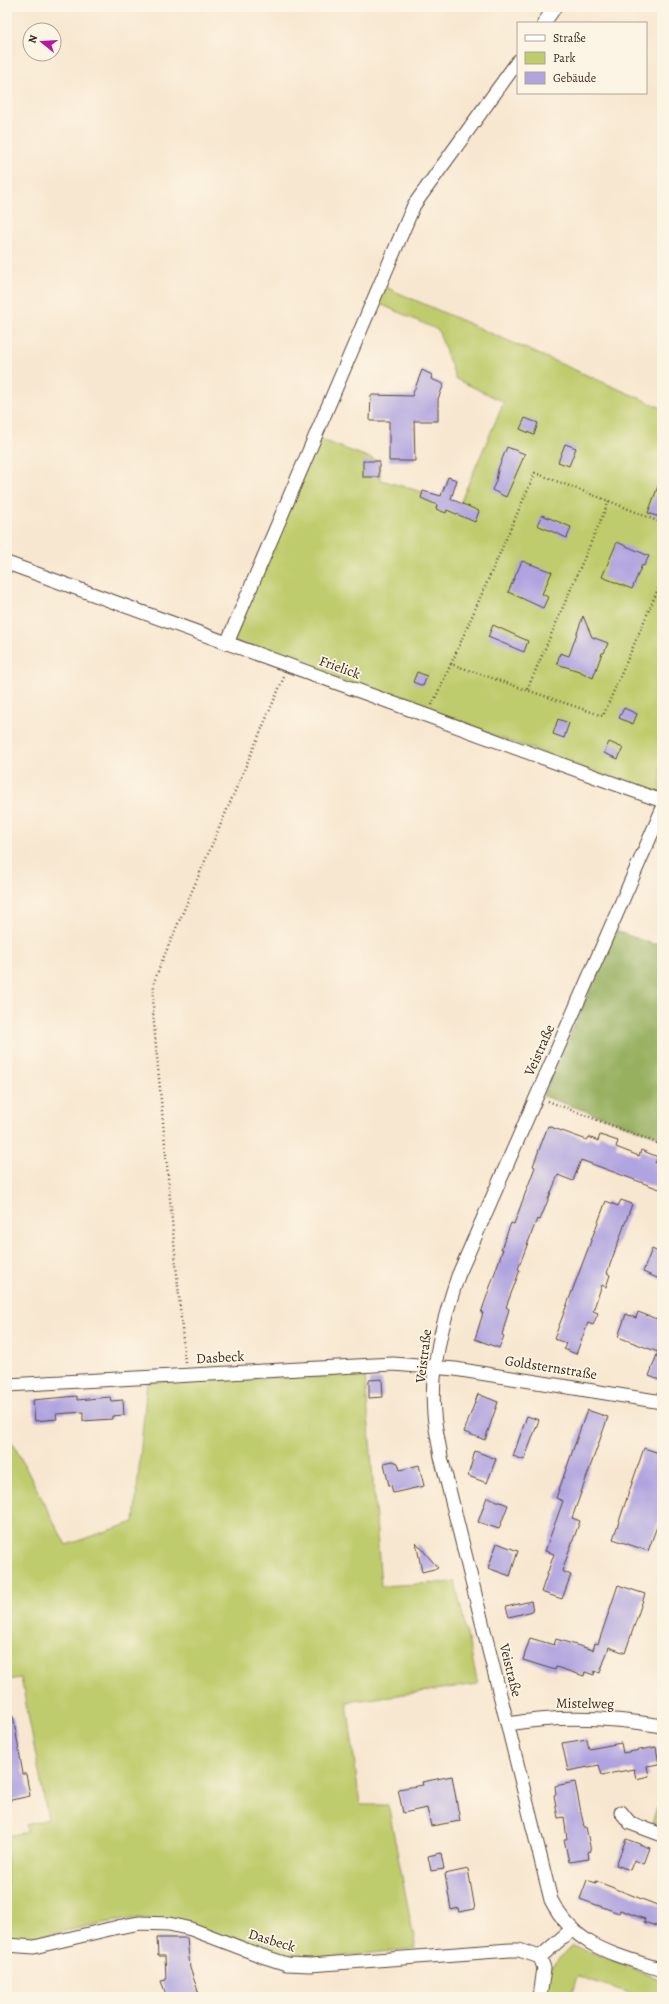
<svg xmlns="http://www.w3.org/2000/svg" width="669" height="2004" font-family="Alegreya,serif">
	<rect width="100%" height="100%" fill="#fcf5e5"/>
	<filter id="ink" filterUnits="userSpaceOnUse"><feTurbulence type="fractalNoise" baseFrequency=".025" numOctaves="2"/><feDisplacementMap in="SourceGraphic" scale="8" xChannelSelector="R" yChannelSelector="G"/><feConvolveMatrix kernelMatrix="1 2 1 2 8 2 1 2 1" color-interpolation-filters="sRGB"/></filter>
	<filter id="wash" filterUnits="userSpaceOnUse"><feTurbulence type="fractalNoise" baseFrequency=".012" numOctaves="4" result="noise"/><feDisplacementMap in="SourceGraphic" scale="16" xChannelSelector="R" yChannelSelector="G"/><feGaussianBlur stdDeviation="0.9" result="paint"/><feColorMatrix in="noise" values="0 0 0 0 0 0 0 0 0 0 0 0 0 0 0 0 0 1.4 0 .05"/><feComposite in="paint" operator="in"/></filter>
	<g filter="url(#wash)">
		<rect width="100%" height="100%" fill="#f8e7d0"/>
		<!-- green -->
		<g fill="#bfcc6d" stroke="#7d7b46">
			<path d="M385,287L662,408L661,793L631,785L233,641L319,439L378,461L381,480L460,503L504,402L456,379L438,330L378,303Z"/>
			<path d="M365,1375L381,1586L455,1582L478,1684L347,1702L360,1805H388L416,1948L312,1960L275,1957L140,1918L103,1923L19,1941L7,1939V1836L27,1832L26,1825L48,1819L21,1678L7,1680V1432L66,1545L134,1522L147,1382Z"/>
			<path d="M657,1807L662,1809V1827L652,1823Z"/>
			<path d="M573,1945L662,1980V1997H642L577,1976L571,1997H534L537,1980Z"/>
		</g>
		<!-- forest -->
		<path fill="#97b060" stroke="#696d3f" d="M616,931L653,944L662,941V1138L543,1096Z"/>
		<g id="blocks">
			<!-- building -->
			<g fill="#afa3e0">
				<path d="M422,370L432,375L431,379L444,384L438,399V421H414L415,461H389V421H370L371,395L412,396Z"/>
				<path d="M525,418L538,423L534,435L520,429Z"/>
				<path d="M565,444L576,448L569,466L558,462Z"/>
				<path d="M507,447L525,454L506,497L492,490L496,481L498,469Z"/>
				<rect x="363" y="461" width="16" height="16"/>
				<path d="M448,477L457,480L451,499L479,511L475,522L447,510L446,513L436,509L437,505L421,498L423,491L441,496Z"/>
				<path d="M661,478L662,479V518L648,513Z"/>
				<path d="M542,515L571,527L567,538L537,525Z"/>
				<path d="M617,542L649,556L644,566L642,565L632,589L602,577Z"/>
				<path d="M522,561L552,572L542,594L548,597L543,608L508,592Z"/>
				<path d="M583,616L592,637L608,643L604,653H602L593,678L579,671L557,664L560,653L569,656Z"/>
				<path d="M493,625L528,641L524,652L488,637Z"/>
				<path d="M417,672L427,676L423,686L413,682Z"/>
				<path d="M624,708L637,714L633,724L619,718Z"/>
				<path d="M558,719L569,723L564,738L553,734Z"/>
				<path d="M609,742L623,748L618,759L604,753Z"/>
				<path d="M548,1126L587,1140L589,1137L598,1141L600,1135L618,1141L616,1147L639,1156L641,1150L658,1157L655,1163L662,1165V1190L581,1160L573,1181L558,1175L540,1220L537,1219L518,1269L520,1270L506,1307L509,1309L502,1335L504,1336L499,1348L475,1339L483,1313H481L503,1249H501L511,1223L514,1224L535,1167L533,1166L537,1155Z"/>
				<path d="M621,1200L632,1204L607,1273L610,1275L606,1287L602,1285L593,1311L598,1313L593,1325L588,1323L576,1354L564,1349L566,1343L554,1339L606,1201L618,1206Z"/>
				<path d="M652,1249L662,1254V1280L643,1272Z"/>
				<path d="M638,1312L662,1321V1381L649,1376L658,1352L618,1337L626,1314L636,1318Z"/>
				<path d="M382,1379L383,1397L369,1398V1380Z"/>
				<path d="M478,1394L498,1402L485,1440L464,1432Z"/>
				<path d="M77,1396V1400L110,1397L111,1401L123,1400L124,1415L112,1416V1419L83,1421V1412L56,1414L57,1419L35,1421L33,1400Z"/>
				<path d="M587,1410L608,1417L572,1518L580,1521L562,1571L571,1575L562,1599L541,1592L554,1554L545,1551L563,1501L556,1498Z"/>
				<path d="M527,1416L539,1420L524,1460L513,1456Z"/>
				<path d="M644,1448L662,1454V1513L648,1551L613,1539Z"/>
				<path d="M475,1451L496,1459L487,1483L468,1476Z"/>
				<path d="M393,1461L398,1463L400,1470L419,1465L424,1486L393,1493L391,1485L389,1486L384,1463Z"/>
				<path d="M487,1497L508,1505L499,1529L478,1522Z"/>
				<path d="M416,1542L438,1568L422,1572Z"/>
				<path d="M497,1543L518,1551L510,1576L488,1568Z"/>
				<path d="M618,1585L645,1594L625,1653L609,1647L600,1673L595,1671L594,1675L585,1672L584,1676L556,1667L555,1670L523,1660L530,1638L554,1645L556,1639L593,1650L595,1643L598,1644Z"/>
				<path d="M531,1601L533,1611L509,1617L506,1607Z"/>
				<path d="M7,1716H13L23,1774H26L30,1796L7,1801Z"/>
				<path d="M587,1739L589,1749L621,1743L623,1753L656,1747L659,1764L647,1766L649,1776L636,1779L634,1769L602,1775L599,1765L568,1771L562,1743Z"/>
				<path d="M452,1776L460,1821L431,1826L427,1808L403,1813L398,1789L423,1785L422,1782Z"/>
				<path d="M575,1782L584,1827H586L591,1851L588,1852L589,1859L569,1862L564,1839H567L564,1817L558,1818L554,1795L556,1794L555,1786Z"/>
				<path d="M626,1839L650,1848L644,1864L634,1860L630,1870L616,1865Z"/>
				<path d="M441,1853L444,1869L431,1871L428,1856Z"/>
				<path d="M468,1869L475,1909L459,1912L458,1908L451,1910L445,1874Z"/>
				<path d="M587,1880L596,1883V1881L662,1907V1928L644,1922L645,1919L620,1910L619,1913L580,1899Z"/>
				<path d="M157,1938H187L190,1968L200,1997H167L161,1981L166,1980L165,1956H158Z"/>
			</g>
		</g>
	</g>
	<g filter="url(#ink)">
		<use href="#blocks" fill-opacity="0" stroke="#574639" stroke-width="1"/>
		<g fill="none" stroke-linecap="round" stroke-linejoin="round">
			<defs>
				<g id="street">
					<path d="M544,23L555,7"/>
					<path d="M7,563L662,801"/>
					<path d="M227,643L414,205L518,61"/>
					<path d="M662,810L458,1276C443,1321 430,1366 434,1414C435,1428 439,1443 441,1457L551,1900C576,1948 614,1954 662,1970"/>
					<path d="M7,1385L393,1364L455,1369L662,1402"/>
					<path d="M508,1724C559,1715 611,1717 662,1726"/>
					<path d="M621,1812L630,1823L662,1835"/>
					<path d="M7,1945L34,1947L118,1927L140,1923L169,1924L191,1929L262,1956L287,1964L310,1965L510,1950H519L540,1957"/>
					<path d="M540,1957L571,1930"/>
					<path d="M540,1997L544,1968L540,1957"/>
				</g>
			</defs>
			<!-- street casing -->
			<use href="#street" stroke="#574639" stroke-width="15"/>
			<!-- path -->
			<g stroke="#574639" stroke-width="2.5" stroke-dasharray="1 3" stroke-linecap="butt">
				<path d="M609,501L662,523"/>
				<path d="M451,664L535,473L609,501L527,690"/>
				<path d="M432,705L451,664L603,716L662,580"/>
				<path d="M548,1101L662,1145"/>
				<path d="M185,1362L153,1013L154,982L162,961L284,677"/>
			</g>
			<!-- street -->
			<use href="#street" stroke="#fff" stroke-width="13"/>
		</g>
	</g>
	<g text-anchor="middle" stroke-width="3.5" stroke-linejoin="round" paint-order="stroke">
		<!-- street labels -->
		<g font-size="14" fill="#3b2a1e" stroke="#fcf5e5">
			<text transform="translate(340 667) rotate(20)" y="5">Frielick</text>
			<text transform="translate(539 1050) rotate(-66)" y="5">Veistraße</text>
			<text transform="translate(423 1356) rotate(-83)" y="5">Veistraße</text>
			<text transform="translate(220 1357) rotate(-3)" y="5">Dasbeck</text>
			<text transform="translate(551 1367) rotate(9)" y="5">Goldsternstraße</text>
			<text transform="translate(511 1670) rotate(76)" y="5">Veistraße</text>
			<text transform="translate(585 1703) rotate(1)" y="5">Mistelweg</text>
			<text transform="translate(272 1940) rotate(17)" y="5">Dasbeck</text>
		</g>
	</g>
	<!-- margin -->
	<rect width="669" height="2004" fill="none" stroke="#fcf5e5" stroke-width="24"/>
	<!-- legend -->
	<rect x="517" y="22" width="130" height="72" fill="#fcf5e5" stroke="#afa495"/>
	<rect x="525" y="35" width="20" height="6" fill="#ffffff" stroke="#afa495"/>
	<text x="553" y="42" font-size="12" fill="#3b2a1e">Straße</text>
	<rect x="525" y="52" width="20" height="12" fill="#bfcc6d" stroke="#afa495"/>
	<text x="553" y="62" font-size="12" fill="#3b2a1e">Park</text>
	<rect x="525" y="72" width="20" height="12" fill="#afa3e0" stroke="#afa495"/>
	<text x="553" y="82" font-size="12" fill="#3b2a1e">Gebäude</text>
	<!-- north arrow -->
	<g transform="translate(42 42) rotate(288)"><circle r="19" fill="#fcf5e5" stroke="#afa495"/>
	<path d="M0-3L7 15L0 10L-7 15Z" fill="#b5179e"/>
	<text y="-6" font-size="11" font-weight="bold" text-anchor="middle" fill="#3b2a1e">N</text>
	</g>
</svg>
